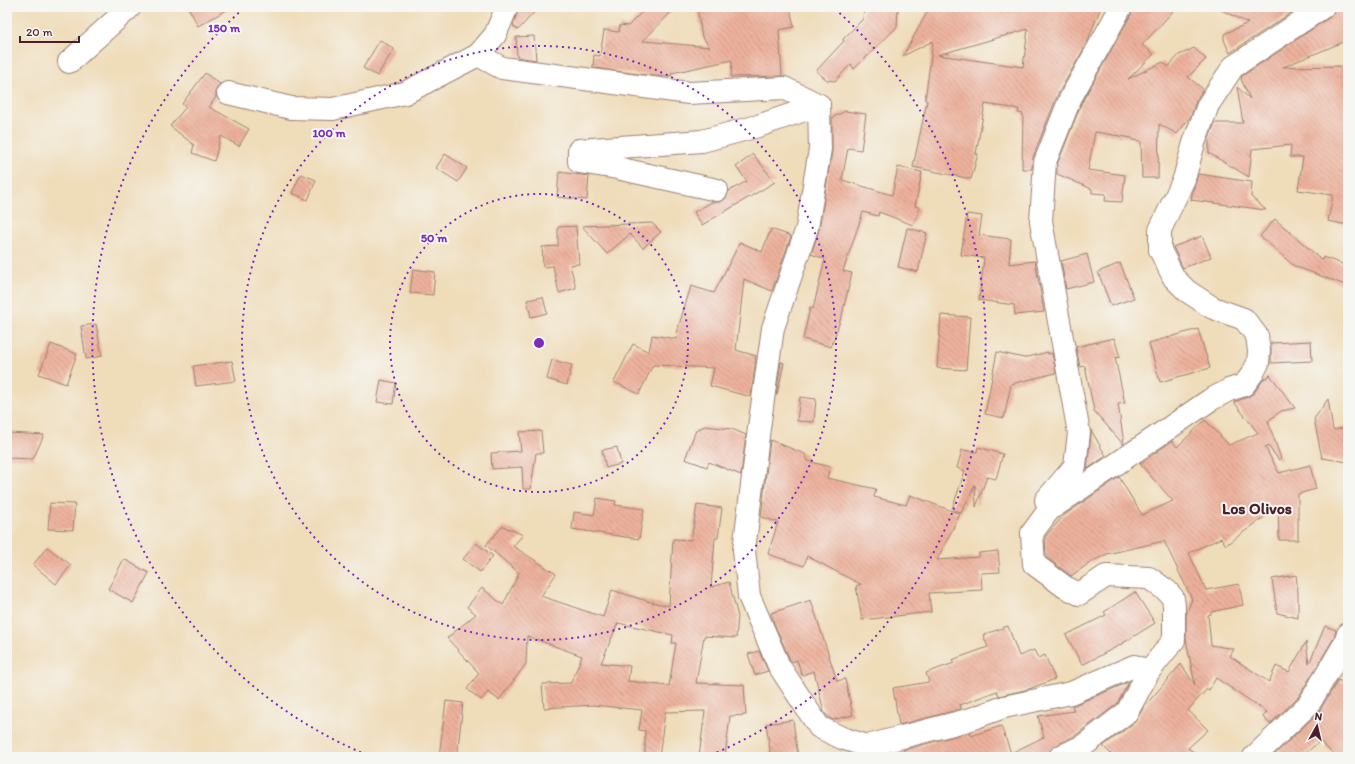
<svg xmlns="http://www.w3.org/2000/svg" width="1355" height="764" font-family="Itim,sans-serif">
	<defs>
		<pattern id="building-back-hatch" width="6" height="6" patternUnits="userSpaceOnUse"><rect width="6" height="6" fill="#eeb29d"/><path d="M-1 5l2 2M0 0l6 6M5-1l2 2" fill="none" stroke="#c39080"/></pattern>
	</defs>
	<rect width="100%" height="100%" fill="#f6f6f2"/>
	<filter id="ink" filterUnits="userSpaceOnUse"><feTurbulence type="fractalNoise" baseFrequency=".025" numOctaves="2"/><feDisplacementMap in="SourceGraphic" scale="8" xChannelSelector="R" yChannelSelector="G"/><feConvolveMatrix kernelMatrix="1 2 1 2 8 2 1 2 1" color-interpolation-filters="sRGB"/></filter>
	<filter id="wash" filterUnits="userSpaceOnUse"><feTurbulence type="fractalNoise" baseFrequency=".012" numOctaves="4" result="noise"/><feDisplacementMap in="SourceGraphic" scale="16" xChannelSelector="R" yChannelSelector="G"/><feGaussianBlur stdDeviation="0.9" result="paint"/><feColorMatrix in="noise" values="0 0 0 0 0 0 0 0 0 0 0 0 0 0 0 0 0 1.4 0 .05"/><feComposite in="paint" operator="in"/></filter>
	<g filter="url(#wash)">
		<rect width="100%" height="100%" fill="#efdcb9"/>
		<g id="blocks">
			<!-- building -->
			<g fill="url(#building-back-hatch)" fill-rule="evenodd">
				<path d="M188,7H232L198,26Z"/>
				<path d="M519,7H539L518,30L513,26Z"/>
				<path d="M647,7H676L643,41L710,47L702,37L697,7H790L794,27L779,30L782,76L731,77L732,60L672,73L671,76H653L593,68L594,55L600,56L604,30L619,32L620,25L628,26Z"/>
				<path d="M864,7H898L897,27L854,69L851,64L835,81L827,80L816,71L844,41L843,39L863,19Z"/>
				<path d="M930,7H1101L1086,45L1058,94L1033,157L1032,169H1022L1023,114L1018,113L1019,109L985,104L976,154H978L971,179L913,167L927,101L925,100L933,41L903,56ZM1028,29L1023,67L938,55Z"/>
				<path d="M1134,7H1177L1142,45L1154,54L1128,79L1163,62L1168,67L1179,55L1194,48L1206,59L1188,77L1203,89L1196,101L1191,116L1177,134L1159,124L1158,178H1142L1141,141L1132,140V138L1095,132L1088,170L1125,175L1122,202L1105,201L1106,194L1092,193V189L1057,174V165L1081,104L1132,13Z"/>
				<path d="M1215,7H1300L1230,53L1224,40V34L1248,23Z"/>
				<path d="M1335,7H1348V40L1283,67L1348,66V225L1328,221L1333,195L1298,190L1303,157H1290L1291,145L1252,149L1249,177L1209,153V138L1215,123H1243L1237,87L1250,99L1241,79L1242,76L1330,17L1334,13Z"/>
				<path d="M534,36L536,60L517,57L516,37Z"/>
				<path d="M380,40L394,49L377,76L363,68Z"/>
				<path d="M205,73L220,84L216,90V97L209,107L249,129L239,146L221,136L214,161L192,153L194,145L170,126L186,107L182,104Z"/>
				<path d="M845,111L866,114L861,150L848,148L842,180L892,195L898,167L922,172L915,206L920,208L913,225L879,212L878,216L863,212L843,271L852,273L842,315L831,347L803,339L810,308L813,309L825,259L811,254L819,230L832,151V118Z"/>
				<path d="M445,154L467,168L458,182L436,168Z"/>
				<path d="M753,154L775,182L702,225L694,212L712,202H721L726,198L729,191L747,181L736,167Z"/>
				<path d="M559,172L589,176L587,200L557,197Z"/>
				<path d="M301,174L316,180L308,200L292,193Z"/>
				<path d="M1198,174L1252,182L1251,197L1266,210L1191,200L1193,190Z"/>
				<path d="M967,214L982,216L979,235L1011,239L1009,264L1035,261L1044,312L1015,315L1014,305L979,300L984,258L961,255Z"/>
				<path d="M1275,219L1322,260L1323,257L1348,266V272L1345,280L1348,283V286L1294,266L1260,236Z"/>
				<path d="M652,223L661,232L643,248L630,234L607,254L582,226Z"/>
				<path d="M576,226L579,264L570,265L576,288L559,293L553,266L543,267L542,247L558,246V227Z"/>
				<path d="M907,228L927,233L918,272L898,267Z"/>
				<path d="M771,229L791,236L772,291L744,279L736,350L756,356L751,397L710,386L714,368L653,365L639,394L614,382L633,344L649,352L652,335L677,339L678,328L691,286L714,293L740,242L762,252Z"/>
				<path d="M1202,236L1211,257L1183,268L1173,247Z"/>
				<path d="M1087,254L1094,282L1066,289L1061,261Z"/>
				<path d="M1120,263L1134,298L1111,306L1098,272Z"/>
				<path d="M413,269L435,272L433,295L410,293Z"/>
				<path d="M543,297L547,313L531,317L527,300Z"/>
				<path d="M941,315L970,317L966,370L937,368Z"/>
				<path d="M96,324L102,356L86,359L81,326Z"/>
				<path d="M1198,329L1210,368L1160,382L1149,343Z"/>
				<path d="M1114,338L1120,357L1115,358L1125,403L1118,404L1124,443L1123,444L1094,411L1085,366L1080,367L1076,347Z"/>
				<path d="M1311,341L1312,361L1271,363V343Z"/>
				<path d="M51,344L77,354L66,384L39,374Z"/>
				<path d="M997,352L1024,358L1048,352V354L1052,353L1056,373L1011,384L1004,418L985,414Z"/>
				<path d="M552,360L572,365L567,385L547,379Z"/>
				<path d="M232,361L236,381L196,386L193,366Z"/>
				<path d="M781,362L784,363L777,395H776Z"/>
				<path d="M1270,375L1295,408L1281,411L1268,421L1281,459L1279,460L1268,446L1265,447L1279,473L1310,465L1316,489L1298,494V540H1279L1278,507L1226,545L1221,538L1189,553L1206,590L1239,584L1243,605L1211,612V614L1208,615L1211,645L1234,649L1230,656L1269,682L1276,666L1289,672L1306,642L1309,664L1325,626L1336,630L1334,638L1299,696L1270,724L1263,717L1267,712L1216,678L1209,690L1207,689L1188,710L1208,730L1188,748L1201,757H1114L1103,746L1135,722L1144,707L1181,664L1195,685L1186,639V615L1192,599L1164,541L1107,554L1091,562L1071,576L1046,557L1045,537L1063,516L1119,477L1142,515L1173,501L1140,464L1172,441L1177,447L1205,420L1229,445L1258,433L1234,402L1248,397L1254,393L1263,380Z"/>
				<path d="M381,380L396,383L393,404L377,402Z"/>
				<path d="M800,397L816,399L814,422L797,421Z"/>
				<path d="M1328,399L1333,430L1348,427V462L1322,458L1314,419Z"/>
				<path d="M705,426L732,429L746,435L741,475L709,462L707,467L685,459L696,430Z"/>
				<path d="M1091,430L1106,456L1087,469L1091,434Z"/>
				<path d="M541,431L543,453H536L531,489H523L522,467L492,469L491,453L521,451L519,432Z"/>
				<path d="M9,433L44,435L33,459L7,458Z"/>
				<path d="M770,440L805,454L808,461L830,467L827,478L876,489L874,497L906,505L910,495L960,514L937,560L979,557V553L998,551L1000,572L981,573L982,590L929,593L931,612L862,620L856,586L861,584L856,582L807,556L804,566L768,554L778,522L761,517Z"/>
				<path d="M617,447L621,464L606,468L602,450Z"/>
				<path d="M978,447L1003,454L996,479L987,477L976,507L975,485L961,513L952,509L965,471L957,468L962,450L977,452Z"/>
				<path d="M597,498L616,501L615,505L644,509L639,539L572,529L574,512L594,515Z"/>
				<path d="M50,503L75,504L73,530L48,529Z"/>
				<path d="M697,505L722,508L718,538H715L711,587L729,582L738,617L736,638L704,636L696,683L744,685L746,715L730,716L725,757H699L705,711L665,712L659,757H645V731L639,730L642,710L593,705L544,708L542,684L571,683L582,656L527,636L526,664L499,700L488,692L481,700L467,689L479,673L447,638L476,614L467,607L482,588L503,605L519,573L486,545L503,526L523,535L513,546L556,574L541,596L603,617L612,590L647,601L669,606L673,539L691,540ZM618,623L673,635L672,643H676L669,686L628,681L630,666L601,663Z"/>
				<path d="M476,543L493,556L480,572L463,559Z"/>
				<path d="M47,547L71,565L56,584L33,565Z"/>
				<path d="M124,559L149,573L133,603L108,589Z"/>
				<path d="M1296,575L1298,592V618L1277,613L1272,579Z"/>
				<path d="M1135,592L1155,623L1120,645L1082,665L1066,635L1106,615L1104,612Z"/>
				<path d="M811,600L837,681L845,679L853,715L832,720L828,717L824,712L814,671L802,675L797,660L792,662L790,660L774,623L771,613Z"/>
				<path d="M1008,626L1019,656L1034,650L1038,658L1045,655L1055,679L1029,689L999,696L997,691L960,705L961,709L899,725L893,688L929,682L926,673L954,663L952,660L988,647L983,635Z"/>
				<path d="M759,651L768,671L755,675L748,654Z"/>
				<path d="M1338,680L1348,685V757H1336L1320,741L1301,757H1272L1318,713Z"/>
				<path d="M1129,682L1117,704L1076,735L1055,746L1049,752L1032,757H904L903,750L970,732L971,736L1001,726L1011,753L1044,737L1038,716L1074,711L1072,706Z"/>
				<path d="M446,701L463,703L457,757H439Z"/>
				<path d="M793,720L798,757H771L766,724Z"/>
			</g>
		</g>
	</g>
	<g filter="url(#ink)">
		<use href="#blocks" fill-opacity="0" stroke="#9c7e72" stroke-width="1"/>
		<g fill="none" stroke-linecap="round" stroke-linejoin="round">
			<defs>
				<g id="minor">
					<path d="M478,55L502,68L689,93L784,88L819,105L820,149L807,228L773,328L759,428L744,550L749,596L779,666L819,727L842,738L867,746L968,720L1004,707L1071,693L1134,666L1149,671"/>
					<path d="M69,62L130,7"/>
					<path d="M228,93L291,108L333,109L405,93L478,55L495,35L507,7"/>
					<path d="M717,190L617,168L579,162V150L702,141L758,126L819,105"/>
					<path d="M1049,509L1046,500L1075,466L1079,433L1041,221L1045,162L1070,99L1121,7"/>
					<path d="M1060,757L1083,746L1127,712L1149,671L1174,640V606L1173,598L1167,591L1149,578L1106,576L1079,594L1065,587L1034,564L1032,533L1049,510L1210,400L1229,390L1244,385L1253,373L1258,363L1259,351L1257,336L1244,319L1213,308L1187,291L1174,278L1160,250V230L1184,179L1194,143L1208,105L1233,67L1323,7"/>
					<path d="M1254,757L1309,704L1345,643L1348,634"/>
				</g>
			</defs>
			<!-- minor casing -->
			<use href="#minor" stroke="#9c7e72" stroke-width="24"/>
			<!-- minor -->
			<use href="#minor" stroke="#fff" stroke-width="22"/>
		</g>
	</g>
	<!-- distance rings -->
	<g fill="none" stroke="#7b2cbf" stroke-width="2" stroke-dasharray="2 4">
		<circle cx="539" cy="343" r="149"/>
		<circle cx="539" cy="343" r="297"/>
		<path d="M372 757A446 446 0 0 1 243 9M835 9A446 446 0 0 1 706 757"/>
	</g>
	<g text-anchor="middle" stroke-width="4" stroke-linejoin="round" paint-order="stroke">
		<!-- district labels -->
		<g font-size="16" font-weight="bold" fill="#4a1f2b" stroke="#f6f6f2">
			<text x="1257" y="514">Los Olivos</text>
		</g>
	</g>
	<circle cx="539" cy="343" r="6" fill="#7b2cbf" stroke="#f6f6f2" stroke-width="2"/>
	<g font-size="12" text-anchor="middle" font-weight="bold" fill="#7b2cbf" stroke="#f6f6f2" stroke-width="4" stroke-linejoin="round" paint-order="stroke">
		<text x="224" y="32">150 m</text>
		<text x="329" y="137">100 m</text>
		<text x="434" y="242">50 m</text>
	</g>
	<!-- margin -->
	<rect width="1355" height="764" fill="none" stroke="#f6f6f2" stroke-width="24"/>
	<!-- north arrow -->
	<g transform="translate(1317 726) rotate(8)" stroke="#f6f6f2" stroke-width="3" paint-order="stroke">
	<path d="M0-3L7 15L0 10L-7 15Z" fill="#4a1f2b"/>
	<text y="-6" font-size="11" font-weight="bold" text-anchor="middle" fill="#4a1f2b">N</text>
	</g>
	<!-- scale -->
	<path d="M20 36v6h59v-6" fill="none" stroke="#4a1f2b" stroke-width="2"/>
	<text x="26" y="36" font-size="12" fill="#4a1f2b" stroke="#f6f6f2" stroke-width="3" paint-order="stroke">20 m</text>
</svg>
